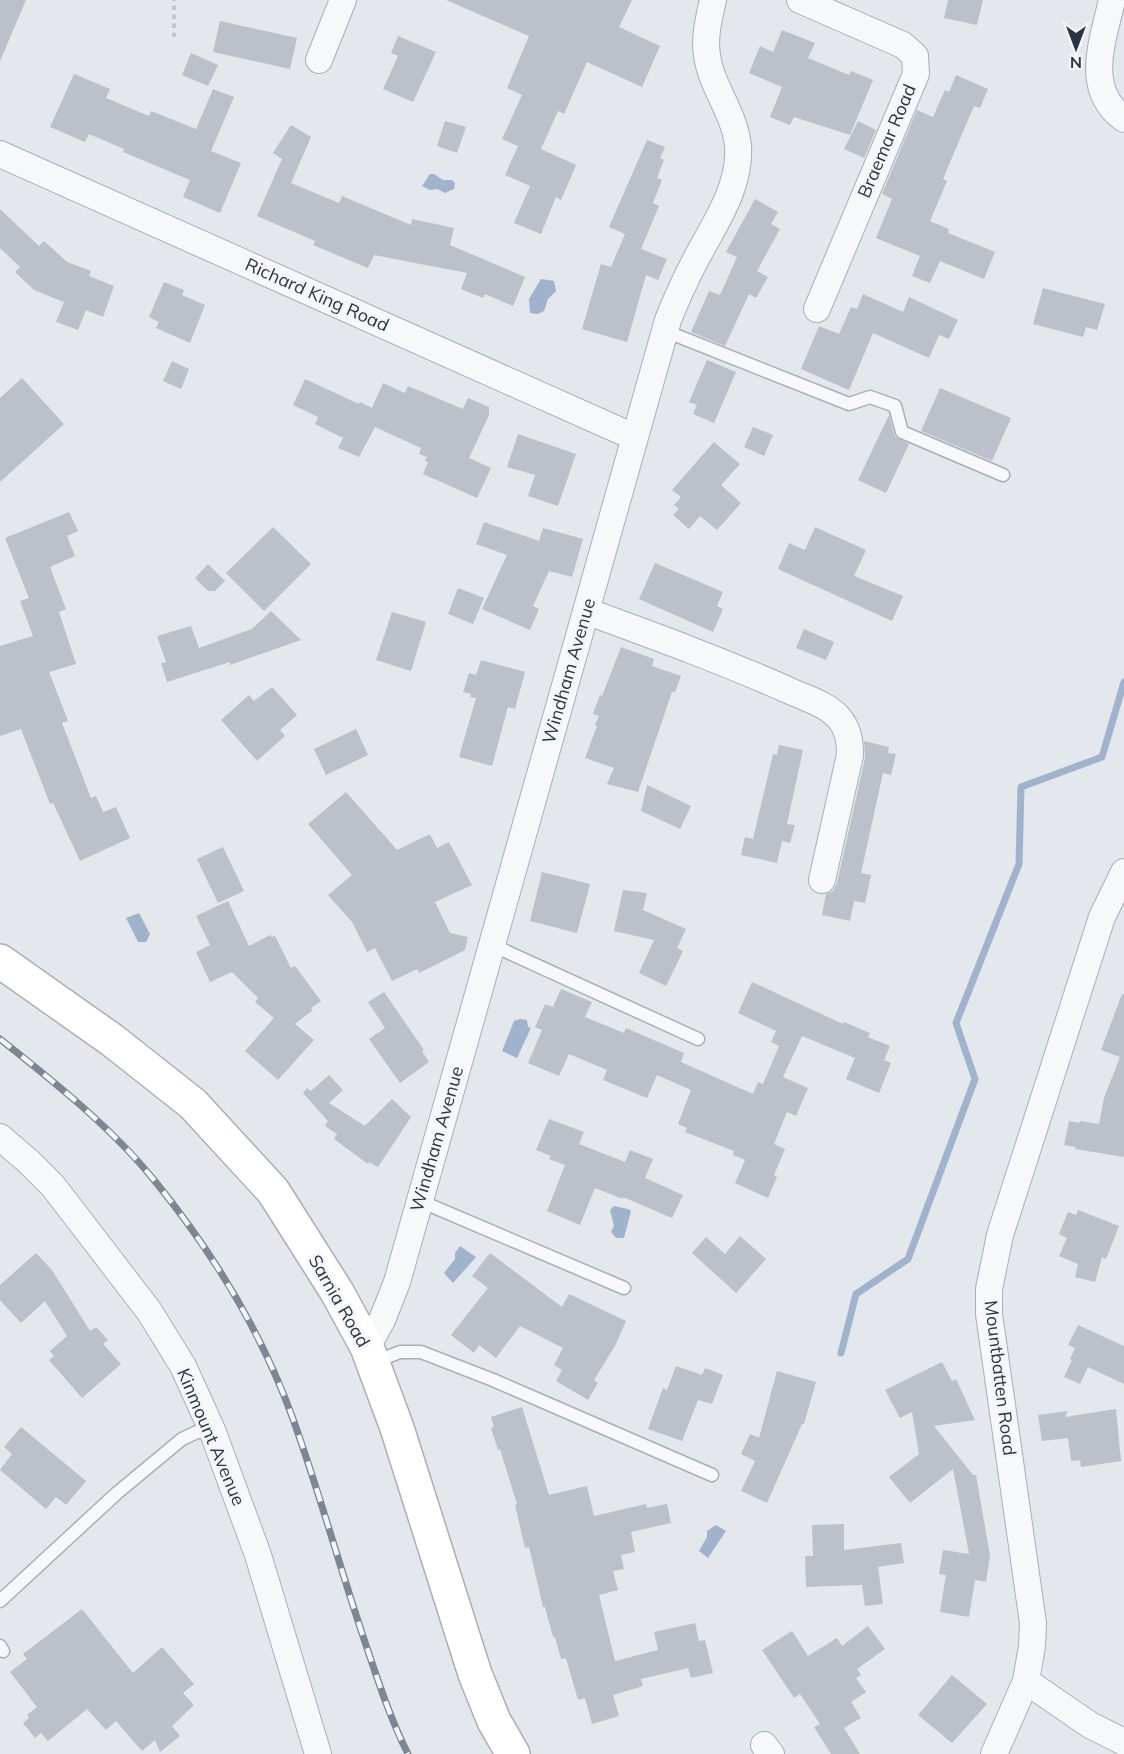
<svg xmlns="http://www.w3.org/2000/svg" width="1124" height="1754" font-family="Mulish,sans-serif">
	<rect width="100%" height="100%" fill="#e4e7ec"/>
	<!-- water -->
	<g fill="#9fb4cc">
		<path d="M430,174H434L443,180H452L455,183L454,189L445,193L437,189L430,190L422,186Z"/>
		<path d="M541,279L554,281L556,291L548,299L544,311L538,314L530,313L529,299Z"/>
		<path d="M139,913L150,934L146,942H138L126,918Z"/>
		<path d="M520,1019L527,1020L528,1027L531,1028L517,1058L502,1051L514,1021Z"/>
		<path d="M614,1206L628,1209L631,1211L624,1238H616L611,1232L614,1226L610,1210Z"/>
		<path d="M460,1246L476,1257L453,1283L444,1273L455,1259V1253Z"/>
		<path d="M716,1525L726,1531L708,1558L699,1551L707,1537V1531Z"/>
	</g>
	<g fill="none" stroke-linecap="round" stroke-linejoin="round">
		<!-- stream -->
		<path stroke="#9fb4cc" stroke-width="7" d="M841,1353L856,1294L908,1259L975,1079L956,1023L1019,864L1021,787L1102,757L1124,682"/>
	</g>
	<!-- building -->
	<g fill="#bbc0ca">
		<path d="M0,0H26L0,61Z"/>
		<path d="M446,0H632L619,27L660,46L642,87L587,62L564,114L558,111L541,149L576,165L561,200L556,197L541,234L514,223L530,186L505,175L518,146L502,139L522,95L507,88L529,36Z"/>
		<path d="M948,0H983L977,25L944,18Z"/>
		<path d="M220,21L297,38L290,69L213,52Z"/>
		<path d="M782,30L815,43L808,58L849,75L851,71L873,80L850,135L794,117L790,125L770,117L782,87L749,73L760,46L773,52Z"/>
		<path d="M398,36L436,52L413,102L383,89L398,56L391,53Z"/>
		<path d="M191,53L218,65L208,86L182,75Z"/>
		<path d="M74,74L110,89L106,98L149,116L151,111L196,129L213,89L234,97L211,151L241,163L220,213L183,197L190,180L123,152L124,149L89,134L85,142L50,127Z"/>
		<path d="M956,75L988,89L980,108L974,106L943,179L947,181L930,221L949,229L948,233L995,252L984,279L940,261L930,283L912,276L920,256L876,238L892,199L882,194L917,110L933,117L945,90L949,92Z"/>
		<path d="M445,121L466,127L457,153L437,146Z"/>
		<path d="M858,121L876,130L864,158L844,149Z"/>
		<path d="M291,125L311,137L291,183L339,203L342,196L411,225L412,219L454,228L450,245L525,277L513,306L485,294L483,298L461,289L467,273L374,255L368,268L313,245L315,241L257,216L282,159L273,153Z"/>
		<path d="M647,140L665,147L660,158L664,160L657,178L662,180L653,203L659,206L641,249L667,259L658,280L646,275L627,342L582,329L601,264L611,267L625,234L609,227Z"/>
		<path d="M755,199L778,212L771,224L780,229L757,271L768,277L756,298L749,294L725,346L691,332L709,291L720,295L737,257L726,252Z"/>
		<path d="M0,209L39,246L44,241L67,262L91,271L89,276L114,286L103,317L86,310L78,330L56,322L64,302L34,290L15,272L20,267L0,248Z"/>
		<path d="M164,282L184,290L182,295L205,305L190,343L156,328L159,322L149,317Z"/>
		<path d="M1043,288L1105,304L1097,330L1086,327L1083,337L1033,324Z"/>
		<path d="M863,294L903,312L909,297L958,320L949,339L939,335L929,358L873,333L849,390L801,369L819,326L839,334L851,307L857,309Z"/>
		<path d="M707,360L736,372L714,423L693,414L697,405L689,402Z"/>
		<path d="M172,361L189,369L181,389L163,381Z"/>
		<path d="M22,378L64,424L0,482V398Z"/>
		<path d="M305,379L359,404L360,402L372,408L383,383L405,393L408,386L463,409L468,398L489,407V415L469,458L491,468L477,498L423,474L428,462L425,461L427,457L419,454L421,448L375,427L359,457L338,448L343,438L315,424L318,417L293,405Z"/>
		<path d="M940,388L1011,418L992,461L921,431Z"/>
		<path d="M889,415L895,437L909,444L886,493L858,480Z"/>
		<path d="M753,427L773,435L764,456L744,447Z"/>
		<path d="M518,434L576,454L558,506L528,496L535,475L507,467Z"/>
		<path d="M714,442L740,464L721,485L741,503L717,530L700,516L689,529L673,515L679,509L674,505L681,497L672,490Z"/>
		<path d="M69,512L78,531L67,536L75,556L50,567L66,609L59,612L76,664L49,672L68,721L62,723L91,798L96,796L103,812L116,807L130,838L80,861L53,803L50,804L21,729L0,736V646L33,636L20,601L29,598L5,538Z"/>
		<path d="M484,522L539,541L543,528L583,539L572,577L549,571L533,606L539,609L530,630L482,609L507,555L476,544Z"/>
		<path d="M273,527L311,564L264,611L226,573Z"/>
		<path d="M815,527L866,550L854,576L903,596L892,621L778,569L789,543L805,550Z"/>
		<path d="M655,563L723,592L717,606L723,609L713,632L639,599Z"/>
		<path d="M208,564L225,581L215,591H208L195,578Z"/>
		<path d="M458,588L484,598L473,624L448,614Z"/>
		<path d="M271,611L301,640L230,665V662L167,682L161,663L166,662L157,636L191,626L199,648L252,629Z"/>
		<path d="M392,612L426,622L411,671L376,660Z"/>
		<path d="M804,629L834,642L826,660L796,648Z"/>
		<path d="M621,647L654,659L652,666L681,676L675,692H672L638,792L607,784L614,768L585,758L597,726L595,725L599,716L593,714L600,695L602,696Z"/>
		<path d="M481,660L525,672L515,709L508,707L492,766L459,757L476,698L470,697L471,694L463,692L469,673L476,675Z"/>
		<path d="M272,687L297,715L280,730L285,736L257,761L221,720L249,695L254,701Z"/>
		<path d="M356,729L368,755L326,775L314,749Z"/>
		<path d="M864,741L889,747L888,753L896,754L891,775L883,773L861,873L871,875L865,903L854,901L850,921L822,915L826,894L833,891L837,883L865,758Z"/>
		<path d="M779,745L803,750L787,824L795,825L790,843L782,841L777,863L741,855L745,837L753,839L773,754L777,755Z"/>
		<path d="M647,785L691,806L680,829L641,811Z"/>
		<path d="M346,792L397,850L430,834L437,848L449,842L472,885L435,902L450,933L468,937L465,950L419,973L417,969L392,981L375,948L367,952L352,922L328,895L352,875L308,824Z"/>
		<path d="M223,847L244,891L218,903L197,859Z"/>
		<path d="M542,872L590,884L577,933L530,921Z"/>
		<path d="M623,890L647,893L643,910L686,929L677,948L683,951L666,986L639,973L654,940L614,931Z"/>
		<path d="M228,901L249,946L270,935L272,937L275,936L291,968L295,966L321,1001L311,1008L313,1010L295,1024L314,1040L278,1080L245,1051L274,1018L255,1002L258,998L232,972L210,982L196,952L210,945L196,916Z"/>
		<path d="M752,982L843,1024L844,1022L870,1033L868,1037L890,1046L884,1060L891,1063L879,1093L846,1079L855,1058L802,1036L783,1077L808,1088L796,1116L787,1112L774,1144L785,1149L774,1175L777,1177L768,1198L735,1183L745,1160L733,1155L734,1151L685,1132L687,1128L678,1124L691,1090L657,1075L647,1098L603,1080L607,1070L569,1054L559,1076L528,1063L542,1030L535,1027L545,1004L553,1007L561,989L592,1002L585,1017L624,1033L626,1028L684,1053L681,1062L753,1094L758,1082L763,1084L779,1046L771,1042L776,1031L738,1013Z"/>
		<path d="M384,992L424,1050L422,1051L429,1062L400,1083L369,1039L385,1028L368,1002Z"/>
		<path d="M1122,994H1124V1157L1075,1149V1147L1064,1145L1069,1121L1079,1123L1080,1121L1099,1124L1104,1098L1120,1057L1101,1050Z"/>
		<path d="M329,1075L343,1090L329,1103L365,1126L392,1099L411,1117L378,1167L369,1162L368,1164L334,1139L337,1134L325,1126L328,1121L303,1093L307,1088L311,1091Z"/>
		<path d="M549,1119L584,1132L579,1144L625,1162L630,1150L653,1159L645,1178L683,1195L672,1218L623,1197V1199L595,1188L580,1225L547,1211L565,1165L549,1159L551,1156L536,1150Z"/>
		<path d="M1078,1210L1119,1226L1106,1259L1102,1257L1095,1282L1075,1277L1078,1264L1059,1256L1067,1238L1059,1234L1068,1212L1076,1215Z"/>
		<path d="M740,1236L766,1259L736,1293L692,1253L706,1237L725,1254Z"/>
		<path d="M36,1253L52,1270L90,1331L96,1327L108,1340L103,1344L121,1364L82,1398L49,1360L54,1356L50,1351L67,1336L45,1301L21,1323L0,1300V1285Z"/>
		<path d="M490,1253L562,1307L569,1294L626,1321L616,1344L594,1380L598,1383L588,1400L556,1381L562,1370L554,1365L563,1348L520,1326L496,1358L479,1345L474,1353L451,1335L488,1288L472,1276Z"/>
		<path d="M1078,1325L1124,1346V1384L1088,1367L1080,1384L1064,1377L1072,1360L1070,1359L1075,1348L1068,1345Z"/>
		<path d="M942,1362L952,1381L956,1379L975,1420L934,1426L973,1475H976L990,1556L986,1582L975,1580L969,1617L940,1612L946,1575L939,1574L943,1550L969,1554L953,1469L910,1503L889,1477L919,1454L912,1412L900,1418L885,1390Z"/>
		<path d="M676,1366L702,1375L705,1368L723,1375L712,1404L698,1400L682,1441L648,1429L663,1388L667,1390Z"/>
		<path d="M777,1371L816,1382L804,1424H802L767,1503L741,1491L755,1461L741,1454L750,1434L759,1438Z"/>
		<path d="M522,1407L549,1495L587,1486L594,1516L646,1504L647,1508L667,1504L671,1523L631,1532L635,1552L621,1555L624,1569L613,1571L618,1590L599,1595L615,1661L658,1650L654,1632L695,1623L699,1641L705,1640L713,1673L691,1678L688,1668L641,1679L643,1686L613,1695L619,1716L592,1724L585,1698L578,1700L566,1658L561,1659L555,1637H553L545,1607H543L529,1547L525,1548L515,1505L517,1504L500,1449L498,1450L491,1428L494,1427L491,1417Z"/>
		<path d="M1116,1409L1121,1461L1081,1467L1080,1460L1071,1461L1068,1438L1042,1441L1038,1415L1068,1411L1065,1417Z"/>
		<path d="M21,1427L86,1481L66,1505L56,1497L46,1509L0,1470L12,1454L4,1447Z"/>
		<path d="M844,1524V1550L901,1543L904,1563L878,1567L883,1604L865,1606L862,1585L806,1587L805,1556H813L812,1525Z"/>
		<path d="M82,1609L133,1673L162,1647L194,1684L183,1693L194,1705L172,1726L180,1736L160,1752L155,1740L142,1751L116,1721L106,1730L87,1709L48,1741L41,1733L35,1738L23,1723L29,1718L27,1715L37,1707L10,1672L27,1659L23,1654Z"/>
		<path d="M868,1626L885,1649L857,1669L861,1675L856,1678L866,1692L851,1702L861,1718L844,1728L860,1754H831L814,1727L820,1724L800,1694L794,1698L762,1650L792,1631L808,1656L837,1638L842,1646Z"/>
		<path d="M952,1675L987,1704L952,1743L918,1715Z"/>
	</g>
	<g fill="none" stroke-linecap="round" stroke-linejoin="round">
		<defs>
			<g id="service">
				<path d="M665,331L849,404L870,397L895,406L902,432L1003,475"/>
				<path d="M492,945L698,1039"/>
				<path d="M420,1201L624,1288"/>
				<path d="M374,1362L400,1352H421L493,1380L712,1475"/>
				<path d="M0,1601L117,1493L182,1439L197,1432L212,1430"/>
				<path d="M0,1646L3,1651"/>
			</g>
			<g id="minor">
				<path d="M800,0L903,45L915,56L916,74L817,309"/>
				<path d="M1112,0C1103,41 1083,89 1124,119"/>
				<path d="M319,60L343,0"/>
				<path d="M0,154L634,437"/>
				<path d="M586,611C654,636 723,661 790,691C805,698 826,704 838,717C848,728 850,740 850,755L822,880"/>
				<path d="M0,1137L29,1162L53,1186L149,1311L183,1366L212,1430L258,1555L318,1754"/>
				<path d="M367,1347L382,1320L397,1282L668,320C676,300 685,280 695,261C713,226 741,188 738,146C735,113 711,87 707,55C704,37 709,18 713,0"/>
				<path d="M1026,1681L1090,1725L1124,1742"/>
				<path d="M764,1745L771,1754"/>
				<path d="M994,1754L1026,1681L1032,1646L1033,1623L989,1314V1289L1000,1235L1102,917L1124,872"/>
			</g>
			<path id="secondary" d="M0,961L112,1040L193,1104L273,1191L337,1292L367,1347L397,1428L475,1674L494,1721L513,1754"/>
		</defs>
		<!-- service casing -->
		<use href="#service" stroke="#a9aeb7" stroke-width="15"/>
		<!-- minor casing -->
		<use href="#minor" stroke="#a9aeb7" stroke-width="28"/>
		<!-- secondary casing -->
		<use href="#secondary" stroke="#a9aeb7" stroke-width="36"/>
		<!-- path -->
		<path stroke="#c2c5cb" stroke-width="4" stroke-dasharray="4.5 4.5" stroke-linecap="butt" d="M174,37V0"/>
		<!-- service -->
		<use href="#service" stroke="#f7f8fa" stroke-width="12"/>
		<!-- minor -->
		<use href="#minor" stroke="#f7f8fa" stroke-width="26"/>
		<!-- secondary -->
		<use href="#secondary" stroke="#fff" stroke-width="33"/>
		<defs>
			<path id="rail" d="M0,1039C53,1081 112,1128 154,1180C212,1251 262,1333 293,1419C320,1494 341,1572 367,1648C379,1684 391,1720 408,1754"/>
		</defs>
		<!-- rail casing -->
		<use href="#rail" stroke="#7d8696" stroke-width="7"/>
		<!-- rail -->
		<use href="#rail" stroke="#f4f6f9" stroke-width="4.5" stroke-dasharray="14" stroke-linecap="butt"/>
	</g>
	<g text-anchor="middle" stroke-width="6" stroke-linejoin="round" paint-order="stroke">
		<!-- street labels -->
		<g font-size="18" fill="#2b3445" stroke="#f4f6f9">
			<text transform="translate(887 141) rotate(-67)" y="6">Braemar Road</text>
			<text transform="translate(317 295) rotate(24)" y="6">Richard King Road</text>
			<text transform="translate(569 671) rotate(-74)" y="6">Windham Avenue</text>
			<text transform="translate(437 1139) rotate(-74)" y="6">Windham Avenue</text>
			<text transform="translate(339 1301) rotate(60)" y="6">Sarnia Road</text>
			<text transform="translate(1000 1378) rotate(83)" y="6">Mountbatten Road</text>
			<text transform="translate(211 1437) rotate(67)" y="6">Kinmount Avenue</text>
		</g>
	</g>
	<!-- north arrow -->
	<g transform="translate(1076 48) rotate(180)" stroke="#f4f6f9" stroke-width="4.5" paint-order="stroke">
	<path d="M0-4.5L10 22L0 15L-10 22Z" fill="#2b3445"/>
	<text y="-9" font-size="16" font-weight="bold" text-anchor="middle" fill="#2b3445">N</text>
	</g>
</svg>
